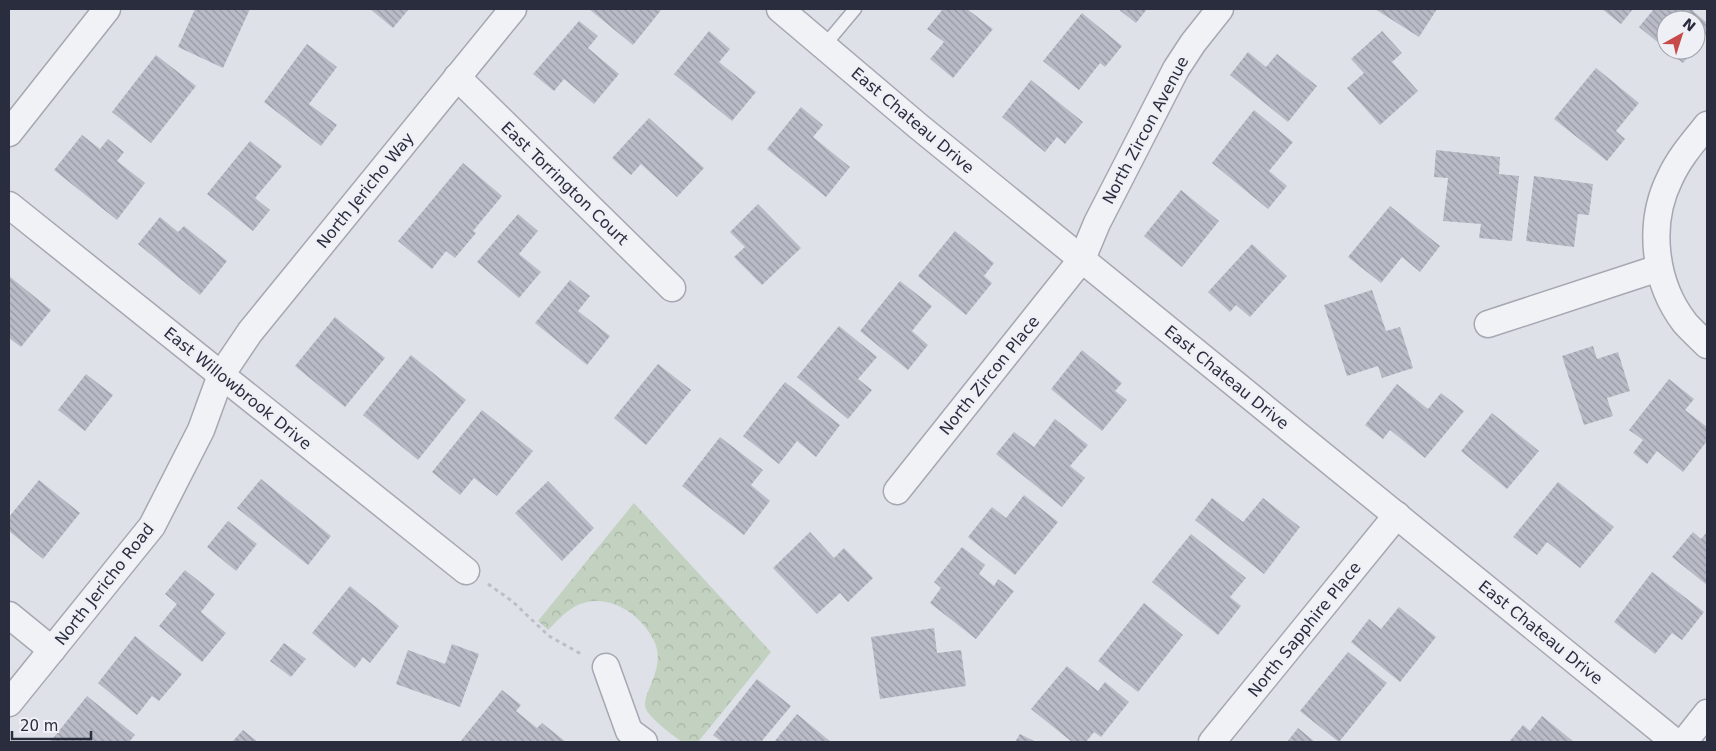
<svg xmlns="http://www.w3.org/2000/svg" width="1716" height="751" font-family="'DejaVu Sans',sans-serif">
	<defs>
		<pattern id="park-crowns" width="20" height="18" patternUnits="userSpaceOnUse" patternTransform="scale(1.25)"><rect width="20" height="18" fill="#c2d1c0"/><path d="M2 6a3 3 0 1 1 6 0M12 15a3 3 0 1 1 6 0" fill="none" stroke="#a7b4a6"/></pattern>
		<pattern id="building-back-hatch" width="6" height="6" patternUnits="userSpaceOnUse" patternTransform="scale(1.25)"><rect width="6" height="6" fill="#b9bcc7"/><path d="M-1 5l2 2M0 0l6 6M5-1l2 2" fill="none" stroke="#9699a3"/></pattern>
	</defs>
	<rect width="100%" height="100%" fill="#dfe1e8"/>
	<!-- park -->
	<path fill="url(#park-crowns)" d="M634,503L771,652L698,742C694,742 687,743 683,742C675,738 649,717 646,709C640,695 666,670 655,643C643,614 605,589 574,607C564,613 556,622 548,630L538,621Z"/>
	<!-- building -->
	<g fill="url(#building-back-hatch)">
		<path d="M195,9H250L223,68L178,47Z"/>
		<path d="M370,9H409L393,28Z"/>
		<path d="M589,9H662L633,45Z"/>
		<path d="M943,9H967L993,29L953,78L930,59L944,42L927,29Z"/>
		<path d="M1118,9H1147L1136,23Z"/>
		<path d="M1375,9H1437L1419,37Z"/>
		<path d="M1602,9H1633L1621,24Z"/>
		<path d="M1654,9H1694L1693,11L1707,23V33L1696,47V20H1666V49L1639,27Z"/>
		<path d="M1082,13L1122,46L1105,67L1100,63L1079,90L1043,61Z"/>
		<path d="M579,21L598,36L588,48L619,74L594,104L564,79L554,91L533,74Z"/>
		<path d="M709,31L730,49L719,62L756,92L732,121L674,74Z"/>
		<path d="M1382,31L1402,53L1392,62L1418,91L1380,125L1347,88L1364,73L1351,59Z"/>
		<path d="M307,44L337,67L309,104L337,125L321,146L264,102Z"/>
		<path d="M1667,50H1694L1683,63Z"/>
		<path d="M1248,52L1266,67L1277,54L1317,86L1288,122L1230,75Z"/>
		<path d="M156,55L196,86L151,143L112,112Z"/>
		<path d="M1596,68L1639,103L1616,131L1625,139L1607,161L1554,119Z"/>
		<path d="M1031,80L1083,122L1065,144L1057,137L1045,152L1002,117Z"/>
		<path d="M801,107L823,125L813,137L850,167L826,197L767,149Z"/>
		<path d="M1254,110L1293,142L1269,171L1287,186L1268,209L1212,163Z"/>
		<path d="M649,118L704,168L677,197L641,164L631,175L612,158Z"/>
		<path d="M82,135L100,149L108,139L124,152L117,161L145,183L117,220L54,170Z"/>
		<path d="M250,141L282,166L255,198L270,210L253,231L207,194Z"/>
		<path d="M1436,150L1500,157L1499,174L1519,176L1512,241L1479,238L1481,224L1443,221L1448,178L1434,177Z"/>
		<path d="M463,163L502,196L473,231L476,233L455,258L446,251L432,269L398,241Z"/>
		<path d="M1534,176L1593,184L1589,215L1578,214L1574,247L1526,241Z"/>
		<path d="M1181,190L1219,221L1182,267L1144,236Z"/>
		<path d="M758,204L801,248L762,285L734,257L745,247L730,232Z"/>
		<path d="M1390,206L1440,246L1420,272L1402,257L1381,283L1348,257Z"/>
		<path d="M518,214L538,231L519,254L541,272L519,298L477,262Z"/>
		<path d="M160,217L178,232L184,226L227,261L200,295L138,244Z"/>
		<path d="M955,231L994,263L984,276L992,283L966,315L918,276Z"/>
		<path d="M1252,244L1287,276L1250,317L1236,305L1230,312L1208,292Z"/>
		<path d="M9,276L51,310L21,347L9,338Z"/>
		<path d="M570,280L590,296L578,311L610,336L587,365L535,323Z"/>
		<path d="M900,281L932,306L912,331L928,345L908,370L860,331Z"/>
		<path d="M1372,290L1386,331L1400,327L1413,368L1382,378L1378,366L1347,376L1324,305Z"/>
		<path d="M335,317L385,358L345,407L295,366Z"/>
		<path d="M839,326L877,357L858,379L872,390L848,419L797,377Z"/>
		<path d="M1593,346L1597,359L1618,352L1630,391L1607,398L1613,416L1584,425L1562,356Z"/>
		<path d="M1082,350L1122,383L1115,391L1127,400L1102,431L1051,389Z"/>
		<path d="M411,355L466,400L418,460L363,415Z"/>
		<path d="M658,364L691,390L646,445L614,418Z"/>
		<path d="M86,374L113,395L85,431L58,410Z"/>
		<path d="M1669,379L1694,399L1685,410L1707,427V441L1683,472L1657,451L1647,464L1633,453L1643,440L1629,430Z"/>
		<path d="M785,382L840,425L816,457L797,441L779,464L743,436Z"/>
		<path d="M1397,384L1428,409L1441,393L1464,411L1425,458L1390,430L1383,439L1365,425Z"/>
		<path d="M482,410L533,451L497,496L474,478L460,495L432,472Z"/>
		<path d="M1492,413L1539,451L1507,489L1461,451Z"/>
		<path d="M1055,419L1088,445L1070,466L1085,478L1062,507L996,454L1014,432L1034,447Z"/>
		<path d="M720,437L763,470L751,485L770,501L744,535L682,486Z"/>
		<path d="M261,479L331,536L308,565L237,508Z"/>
		<path d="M39,480L80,513L43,559L9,531V517Z"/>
		<path d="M548,481L594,528L562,561L515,513Z"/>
		<path d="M1558,482L1614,527L1580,568L1547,542L1537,555L1513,537Z"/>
		<path d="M1024,495L1058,522L1015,575L968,537L992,507L1006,518Z"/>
		<path d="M1212,498L1243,522L1263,498L1300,527L1264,574L1195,520Z"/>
		<path d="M228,521L257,544L236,571L207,547Z"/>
		<path d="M810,532L834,558L844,548L873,578L848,602L840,593L817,614L773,568Z"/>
		<path d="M1693,532L1701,539L1707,532V585L1672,557Z"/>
		<path d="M1191,534L1246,578L1230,597L1241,606L1218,635L1152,582Z"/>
		<path d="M962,547L985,565L979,574L994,586L998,579L1014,591L976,639L930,603L941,588L934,582Z"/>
		<path d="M185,570L215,594L201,612L226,633L202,662L159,626L177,604L165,594Z"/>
		<path d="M1652,572L1704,612L1682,640L1672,633L1655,654L1614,622Z"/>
		<path d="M350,586L399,626L370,663L363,657L355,668L312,633Z"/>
		<path d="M1144,603L1183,635L1138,692L1098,661Z"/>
		<path d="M1399,607L1436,637L1400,682L1351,642L1369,619L1381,629Z"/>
		<path d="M934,628L937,653L961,650L966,686L880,699L871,637Z"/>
		<path d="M135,636L182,674L159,701L152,696L137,715L98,683Z"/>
		<path d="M284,643L306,659L291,677L270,661Z"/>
		<path d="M452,644L479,654L460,707L396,684L408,650L445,664Z"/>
		<path d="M1348,652L1387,683L1339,742L1300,711Z"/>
		<path d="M1067,666L1098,691L1105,682L1129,702L1101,737L1094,732L1086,742H1072L1031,709Z"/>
		<path d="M757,679L791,706L761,742H722L713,735Z"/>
		<path d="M502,690L521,705L516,711L537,728L542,723L566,742H460Z"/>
		<path d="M87,696L135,735L129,742H50Z"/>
		<path d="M797,714L831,742H774Z"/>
		<path d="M1542,716L1574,742H1509L1523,725L1530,731Z"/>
		<path d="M1298,728L1315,742H1287Z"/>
		<path d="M243,730L258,742H232Z"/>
		<path d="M1020,734L1036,742H1015Z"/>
	</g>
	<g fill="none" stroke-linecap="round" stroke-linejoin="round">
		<defs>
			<path id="lane" d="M824,46L855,9"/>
			<g id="street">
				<path d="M780,9L918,126L1675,742"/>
				<path d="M457,77L672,288"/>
				<path d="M1707,125C1694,141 1679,158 1670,178C1647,224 1654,283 1685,323C1692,331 1700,338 1707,345"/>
				<path d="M9,133L107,9"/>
				<path d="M9,205L466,571"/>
				<path d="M1488,324L1659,268"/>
				<path d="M897,491L1082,259L1097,223L1176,69L1193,43L1220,9"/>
				<path d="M9,615L52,650"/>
				<path d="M606,667L629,731L644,742"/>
				<path d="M9,703L152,526L201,430L221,375L250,332L513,9"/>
				<path d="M1212,742L1397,515"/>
				<path d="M1684,742L1707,713"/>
			</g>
		</defs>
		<!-- lane casing -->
		<use href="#lane" stroke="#a5a7b2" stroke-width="15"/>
		<!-- street casing -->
		<use href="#street" stroke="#a5a7b2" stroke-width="29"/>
		<!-- path -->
		<path stroke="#bdbfc6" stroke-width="3" stroke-dasharray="4 4" stroke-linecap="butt" d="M488,584L512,601L549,636L583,655"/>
		<!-- lane -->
		<use href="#lane" stroke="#f1f2f6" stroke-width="12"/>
		<!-- street -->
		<use href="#street" stroke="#f1f2f6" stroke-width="26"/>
	</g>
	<g text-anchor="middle" stroke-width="5" stroke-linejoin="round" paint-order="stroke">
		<!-- street labels -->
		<g font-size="16" fill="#292d3e" stroke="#eef0f5">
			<text transform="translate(913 120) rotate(40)" y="6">East Chateau Drive</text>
			<text transform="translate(1145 130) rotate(-62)" y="6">North Zircon Avenue</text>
			<text transform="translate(565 183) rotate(44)" y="6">East Torrington Court</text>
			<text transform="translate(365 190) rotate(-51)" y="6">North Jericho Way</text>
			<text transform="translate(989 375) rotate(-51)" y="6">North Zircon Place</text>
			<text transform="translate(1227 377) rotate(39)" y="6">East Chateau Drive</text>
			<text transform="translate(238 388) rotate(39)" y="6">East Willowbrook Drive</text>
			<text transform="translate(104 584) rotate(-52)" y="6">North Jericho Road</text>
			<text transform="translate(1304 629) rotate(-51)" y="6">North Sapphire Place</text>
			<text transform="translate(1541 632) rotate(39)" y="6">East Chateau Drive</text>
		</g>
	</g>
	<!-- border -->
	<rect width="1716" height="751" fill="none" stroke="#292d3e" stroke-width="20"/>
	<!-- north arrow -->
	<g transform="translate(1681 35) rotate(39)"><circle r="24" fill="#eef0f5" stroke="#9fa2ac"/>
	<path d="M0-4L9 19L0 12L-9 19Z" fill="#c84949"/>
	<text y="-8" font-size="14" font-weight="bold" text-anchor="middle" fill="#292d3e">N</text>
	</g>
	<!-- scale -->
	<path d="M12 731v8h79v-8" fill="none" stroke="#292d3e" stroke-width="2.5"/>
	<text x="20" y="731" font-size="15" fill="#292d3e" stroke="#eef0f5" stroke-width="4" paint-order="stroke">20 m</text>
</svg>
